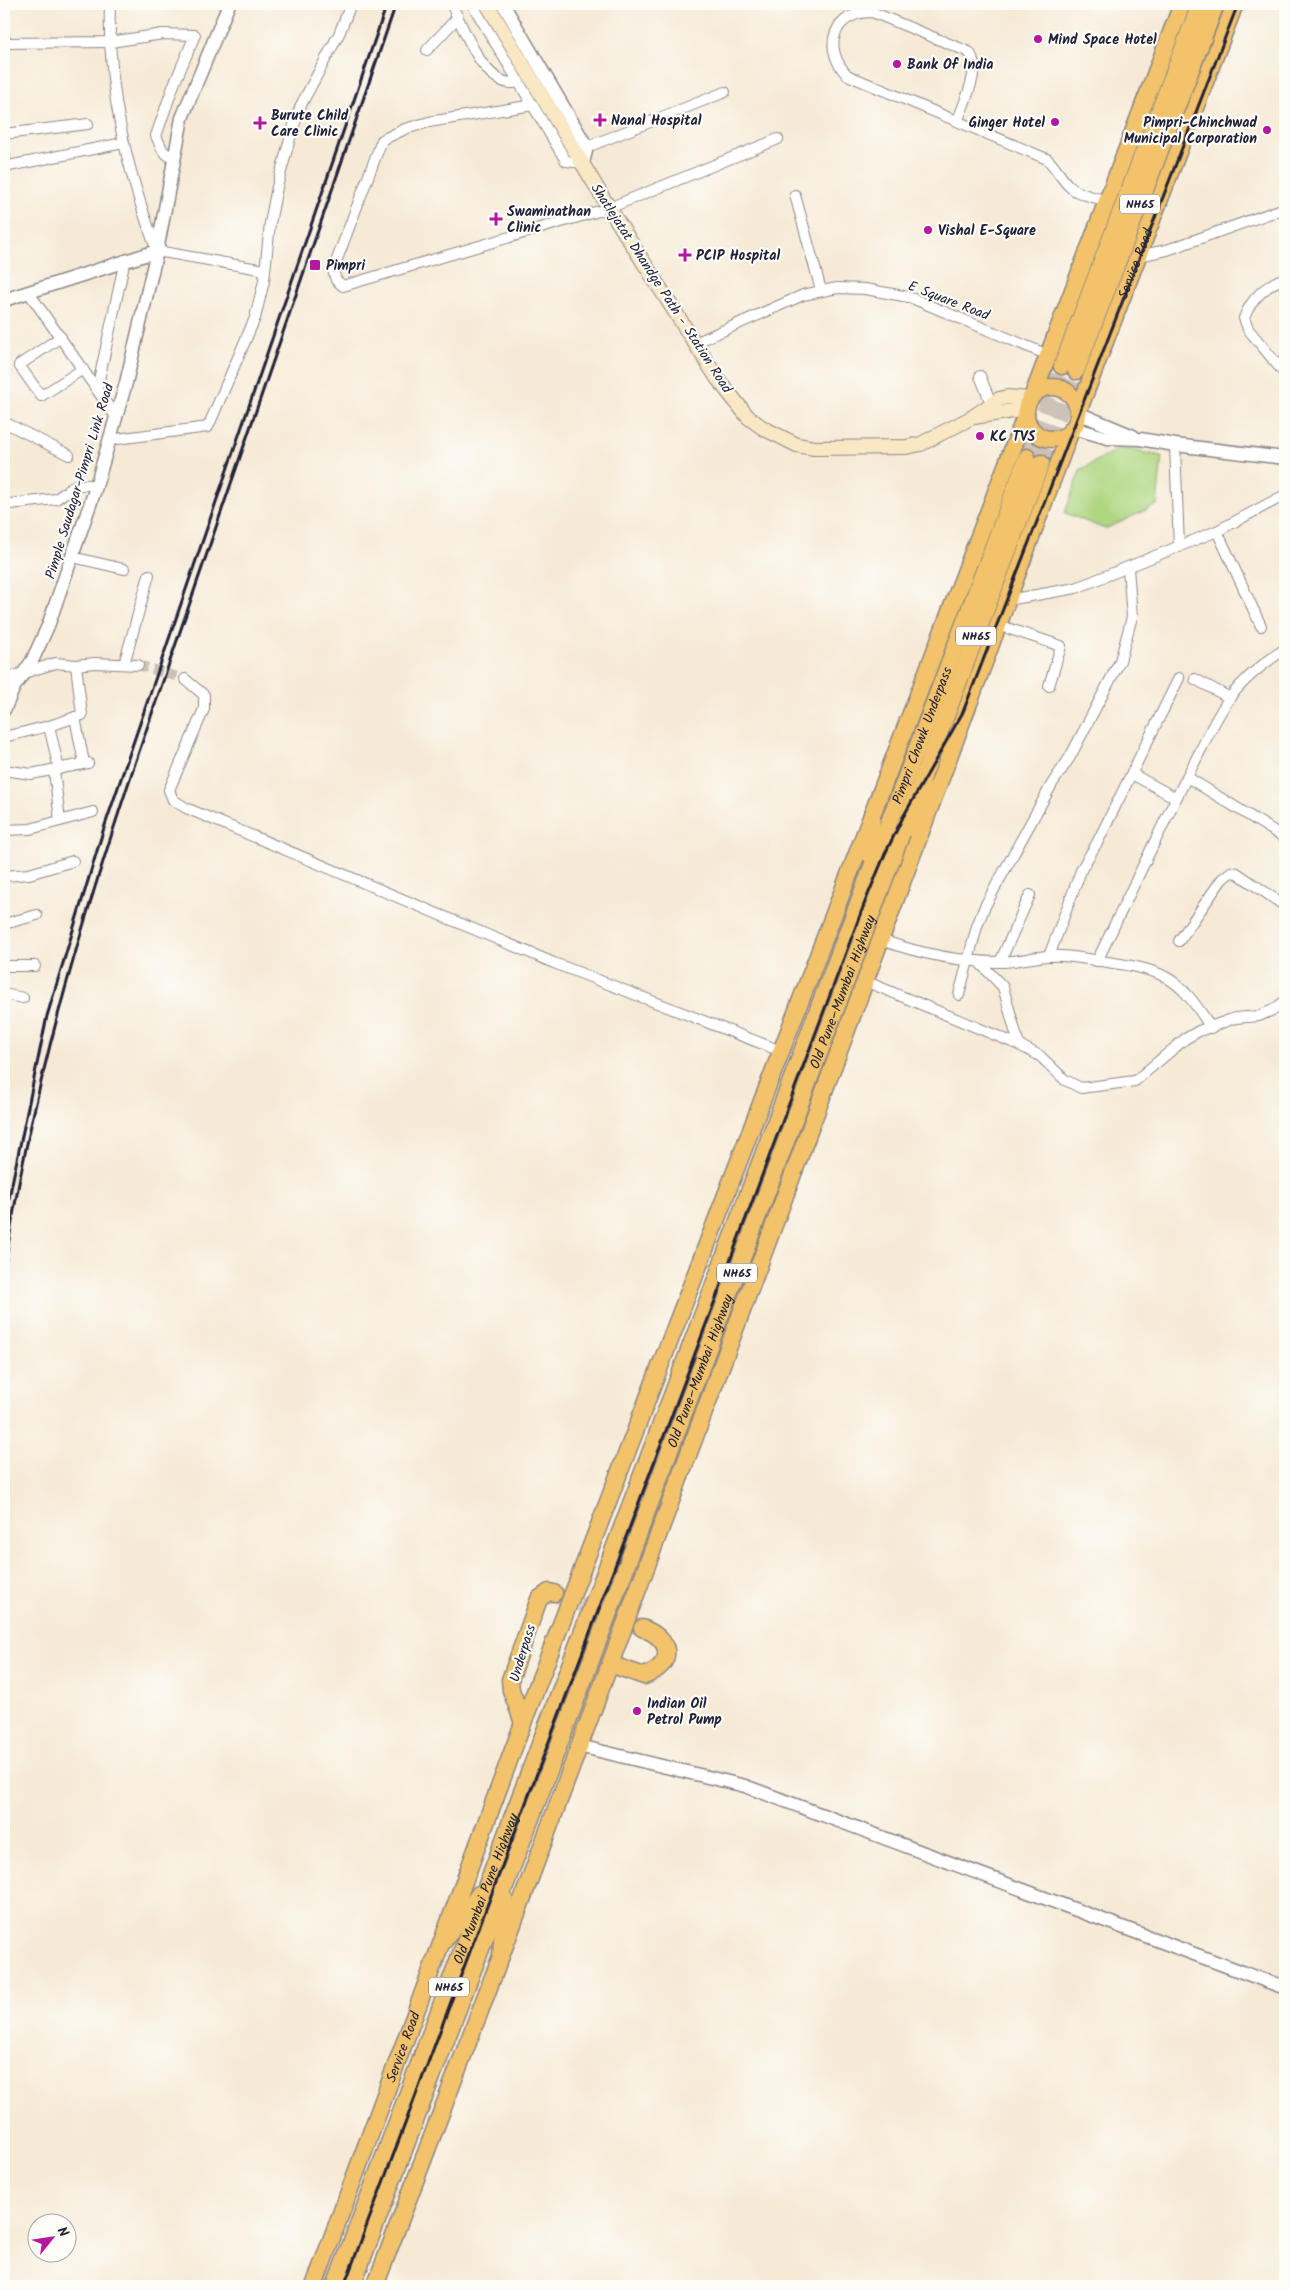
<svg xmlns="http://www.w3.org/2000/svg" width="1289" height="2290" font-family="Kalam,sans-serif">
	<rect width="100%" height="100%" fill="#fdfcf7"/>
	<filter id="ink" filterUnits="userSpaceOnUse"><feTurbulence type="fractalNoise" baseFrequency=".02" numOctaves="2"/><feDisplacementMap in="SourceGraphic" scale="10" xChannelSelector="R" yChannelSelector="G"/><feConvolveMatrix kernelMatrix="1 2 1 2 8 2 1 2 1" color-interpolation-filters="sRGB"/></filter>
	<filter id="wash" filterUnits="userSpaceOnUse"><feTurbulence type="fractalNoise" baseFrequency=".0096" numOctaves="4" result="noise"/><feDisplacementMap in="SourceGraphic" scale="20" xChannelSelector="R" yChannelSelector="G"/><feGaussianBlur stdDeviation="1.12" result="paint"/><feColorMatrix in="noise" values="0 0 0 0 0 0 0 0 0 0 0 0 0 0 0 0 0 1.4 0 .05"/><feComposite in="paint" operator="in"/></filter>
	<g filter="url(#wash)">
		<rect width="100%" height="100%" fill="#f6ead6"/>
		<!-- green -->
		<path fill="#afd782" stroke="#687c5e" d="M1120,448L1162,456L1157,505L1105,529L1065,513L1080,470Z"/>
	</g>
	<g filter="url(#ink)">
		<g fill="none" stroke-linecap="round" stroke-linejoin="round">
			<!-- minor-tunnel -->
			<path stroke="#ccc2b7" stroke-width="10" stroke-dasharray="10 5" stroke-linecap="butt" d="M138,665L185,679"/>
			<!-- primary-tunnel -->
			<path stroke="#ccc2b7" stroke-width="16" stroke-dasharray="16 8" stroke-linecap="butt" d="M558,1595L638,1627"/>
			<!-- trunk-tunnel -->
			<g stroke="#ccc2b7" stroke-width="16" stroke-dasharray="16 8" stroke-linecap="butt">
				<path d="M1027,457L1062,366"/>
				<path d="M1041,463L1076,371"/>
			</g>
			<defs>
				<g id="minor">
					<path d="M110,4C107,90 127,171 157,251L265,270"/>
					<path d="M451,4C464,27 485,92 519,82"/>
					<path d="M472,4L566,161L583,163"/>
					<path d="M4,43L110,42L163,34L195,35L173,87L156,136L163,151L173,159"/>
					<path d="M427,50L458,17"/>
					<path d="M533,105L429,122L405,129L382,140L333,270L336,280L343,286L609,208L778,139"/>
					<path d="M958,120C964,102 982,68 969,52L872,12C834,12 821,47 847,75L1047,159C1056,167 1061,179 1070,187C1079,195 1095,197 1107,201"/>
					<path d="M4,134L88,124"/>
					<path d="M587,147L725,92"/>
					<path d="M4,153L6,166"/>
					<path d="M4,167L123,143"/>
					<path d="M795,195L821,290"/>
					<path d="M1138,256L1167,250L1285,208"/>
					<path d="M1285,278C1267,284 1251,299 1244,318L1248,329L1285,374"/>
					<path d="M29,293L116,417"/>
					<path d="M61,337L19,365L41,396L83,369"/>
					<path d="M695,343L803,295L837,288L865,289L909,297L1048,355"/>
					<path d="M980,376L991,403"/>
					<path d="M97,389L125,260"/>
					<path d="M4,422L69,455"/>
					<path d="M109,440L208,427L255,318L264,281L270,223L277,187L292,131L301,105L339,34L351,4"/>
					<path d="M1175,445L1179,547"/>
					<path d="M10,504L56,499L76,485H96"/>
					<path d="M1217,531L1261,626"/>
					<path d="M72,557L124,569"/>
					<path d="M1008,600L1076,588L1217,531L1285,495"/>
					<path d="M998,625L1061,646L1049,686"/>
					<path d="M124,664L149,575"/>
					<path d="M4,679L56,663L76,665L94,663L138,665"/>
					<path d="M185,679L204,695V709L169,790L173,800L186,808L554,963L781,1051"/>
					<path d="M1195,679L1230,698"/>
					<path d="M75,717L84,763"/>
					<path d="M49,726L82,715L76,665"/>
					<path d="M4,737L49,726L59,769"/>
					<path d="M4,770L31,774L88,763"/>
					<path d="M54,770L60,821"/>
					<path d="M1132,774L1176,798"/>
					<path d="M1187,777L1285,838"/>
					<path d="M4,830L30,829L93,812"/>
					<path d="M4,876L29,874L73,861"/>
					<path d="M4,924L37,915"/>
					<path d="M881,940C918,953 959,962 999,962C1016,962 1032,957 1048,956C1066,954 1084,959 1101,961C1162,970 1177,973 1211,1028"/>
					<path d="M1179,941L1222,879L1231,872L1237,873L1285,906"/>
					<path d="M1049,956L1082,868L1097,843L1179,678"/>
					<path d="M978,961L1003,987L1019,1045"/>
					<path d="M1097,961C1128,898 1157,835 1189,773C1203,747 1214,719 1231,696C1246,677 1265,662 1285,649"/>
					<path d="M1000,962L1030,895"/>
					<path d="M4,966H35"/>
					<path d="M865,981L1019,1045L1040,1056L1065,1080L1081,1088L1135,1081L1185,1039L1199,1031L1235,1018L1259,1016L1275,1009L1285,1001"/>
					<path d="M4,994L23,998"/>
					<path d="M959,995L977,926L985,906L1052,784L1070,757L1120,661L1132,617L1128,568"/>
				</g>
				<g id="tertiary">
					<path d="M503,4L587,147L583,163"/>
					<path d="M4,300L157,251"/>
					<path d="M1078,413L1133,436"/>
					<path d="M1073,428L1108,438L1140,439L1175,445L1285,458"/>
					<path d="M4,710L14,687L32,661L48,626L95,490L126,383L157,251L182,118L229,4"/>
					<path d="M579,1746L745,1786L1285,1988"/>
				</g>
				<g id="secondary">
					<path d="M487,4L609,208L717,378L748,417L763,428L797,445L814,448L906,447L921,444L934,437L971,418L999,399L1008,397L1030,399"/>
					<path d="M974,417L1026,409"/>
				</g>
				<g id="primary">
					<circle cx="1052" cy="413" r="26"/>
					<path d="M1033,395L1182,4"/>
					<path id="s1" d="M1078,412L1235,4"/>
					<path d="M610,1664L644,1676C676,1664 672,1639 642,1628"/>
					<path d="M523,1723L511,1690L510,1680L539,1599L549,1592L554,1593"/>
					<path id="s2" d="M314,2286L523,1723L1026,414"/>
					<path d="M375,2286L501,1956L1071,430"/>
				</g>
				<g id="trunk">
					<path d="M1062,366L1200,4"/>
					<path d="M1076,371L1216,4"/>
					<path d="M910,828L938,785"/>
					<path d="M870,855L872,814"/>
					<path d="M443,1942L479,1894"/>
					<path d="M501,1956L505,1900"/>
					<path id="s3" d="M335,2286L1027,457"/>
					<path id="s4" d="M352,2286L578,1695L1041,463"/>
				</g>
			</defs>
			<!-- minor casing -->
			<use href="#minor" stroke="#8c8688" stroke-width="12"/>
			<!-- tertiary casing -->
			<use href="#tertiary" stroke="#8c8688" stroke-width="15"/>
			<!-- secondary casing -->
			<use href="#secondary" stroke="#8c8688" stroke-width="16"/>
			<!-- primary casing -->
			<use href="#primary" stroke="#8c8688" stroke-width="19"/>
			<!-- trunk casing -->
			<use href="#trunk" stroke="#8c8688" stroke-width="19"/>
			<!-- minor -->
			<use href="#minor" stroke="#fff" stroke-width="10"/>
			<!-- tertiary -->
			<use href="#tertiary" stroke="#fff" stroke-width="12"/>
			<!-- secondary -->
			<use href="#secondary" stroke="#fae7c3" stroke-width="14"/>
			<!-- primary -->
			<use href="#primary" stroke="#f2c36a" stroke-width="16"/>
			<!-- trunk -->
			<use href="#trunk" stroke="#f2c36a" stroke-width="16"/>
			<!-- rail -->
			<g stroke="#22223b" stroke-width="3">
				<path d="M4,1222L47,1016L103,831L387,4"/>
				<path d="M4,1272C36,1048 110,835 183,623C254,416 325,210 396,4"/>
				<path d="M344,2286L865,902L885,854L903,817L963,712L1238,4"/>
			</g>
		</g>
	</g>
	<!-- markers -->
	<g fill="#b5179e" stroke="#fdfcf7" stroke-width="2">
		<circle cx="1038" cy="39" r="5"/>
		<circle cx="897" cy="64" r="5"/>
		<path d="M597.5 112.5h5v5h5v5h-5v5h-5v-5h-5v-5h5z"/>
		<circle cx="1055" cy="122" r="5"/>
		<path d="M257.5 115.5h5v5h5v5h-5v5h-5v-5h-5v-5h5z"/>
		<circle cx="1267" cy="130" r="5"/>
		<path d="M493.5 211.5h5v5h5v5h-5v5h-5v-5h-5v-5h5z"/>
		<circle cx="928" cy="230" r="5"/>
		<path d="M682.5 247.5h5v5h5v5h-5v5h-5v-5h-5v-5h5z"/>
		<rect x="309" y="259" width="12" height="12" rx="2.5"/>
		<circle cx="980" cy="436" r="5"/>
		<circle cx="637" cy="1711" r="5"/>
	</g>
	<g text-anchor="middle" stroke-width="4.5" stroke-linejoin="round" paint-order="stroke">
		<!-- shield labels -->
		<g fill="#fdfcf7" stroke="#646373" stroke-width="1">
			<rect x="1120" y="194.5" width="40" height="19" rx="4"/>
			<rect x="956" y="626.5" width="40" height="19" rx="4"/>
			<rect x="717" y="1263.5" width="40" height="19" rx="4"/>
			<rect x="429" y="1977.5" width="40" height="19" rx="4"/>
		</g>
		<g font-size="12" font-weight="bold" fill="#22223b">
			<text x="1140" y="208">NH65</text>
			<text x="976" y="640">NH65</text>
			<text x="737" y="1277">NH65</text>
			<text x="449" y="1991">NH65</text>
		</g>
		<!-- poi labels -->
		<g font-size="14" font-weight="bold" fill="#22223b" stroke="#fdfcf7" text-anchor="start">
			<text x="1048" y="44">Mind Space Hotel</text>
			<text x="907" y="69">Bank Of India</text>
			<text x="271" y="120">Burute Child<tspan x="271" dy="16">Care Clinic</tspan></text>
			<text x="611" y="125">Nanal Hospital</text>
			<text x="1045" y="127" text-anchor="end">Ginger Hotel</text>
			<text x="1257" y="127" text-anchor="end">Pimpri-Chinchwad<tspan x="1257" dy="16">Municipal Corporation</tspan></text>
			<text x="507" y="216">Swaminathan<tspan x="507" dy="16">Clinic</tspan></text>
			<text x="938" y="235">Vishal E-Square</text>
			<text x="696" y="260">PCIP Hospital</text>
			<text x="326" y="270">Pimpri</text>
			<text x="990" y="441">KC TVS</text>
			<text x="647" y="1708">Indian Oil<tspan x="647" dy="16">Petrol Pump</tspan></text>
		</g>
		<!-- street labels -->
		<g font-size="14" fill="#22223b" stroke="#fdfcf7">
			<text dy="5" stroke="none"><textPath href="#s1" startOffset="159">Service Road</textPath></text>
			<text transform="translate(662 288) rotate(57)" y="5">Shatlejatat Dhandge Path - Station Road</text>
			<text transform="translate(949 300) rotate(21)" y="5">E Square Road</text>
			<text transform="translate(79 481) rotate(-73)" y="5">Pimple Saudagar-Pimpri Link Road</text>
			<text dy="5" stroke="none"><textPath href="#s3" startOffset="1658">Pimpri Chowk Underpass</textPath></text>
			<text dy="5" stroke="none"><textPath href="#s4" startOffset="1384">Old Pune–Mumbai Highway</textPath></text>
			<text dy="5" stroke="none"><textPath href="#s4" startOffset="979">Old Pune–Mumbai Highway</textPath></text>
			<text transform="translate(522 1653) rotate(-73)" y="5">Underpass</text>
			<text dy="5" stroke="none"><textPath href="#s3" startOffset="425">Old Mumbai Pune Highway</textPath></text>
			<text dy="5" stroke="none"><textPath href="#s2" startOffset="255">Service Road</textPath></text>
		</g>
	</g>
	<!-- margin -->
	<rect width="1289" height="2290" fill="none" stroke="#fdfcf7" stroke-width="20"/>
	<!-- north arrow -->
	<g transform="translate(52 2238) rotate(60)"><circle r="24" fill="#fdfcf7" stroke="#a5a5ac"/>
	<path d="M0-4L9 19L0 12L-9 19Z" fill="#b5179e"/>
	<text y="-8" font-size="14" font-weight="bold" text-anchor="middle" fill="#22223b">N</text>
	</g>
</svg>
